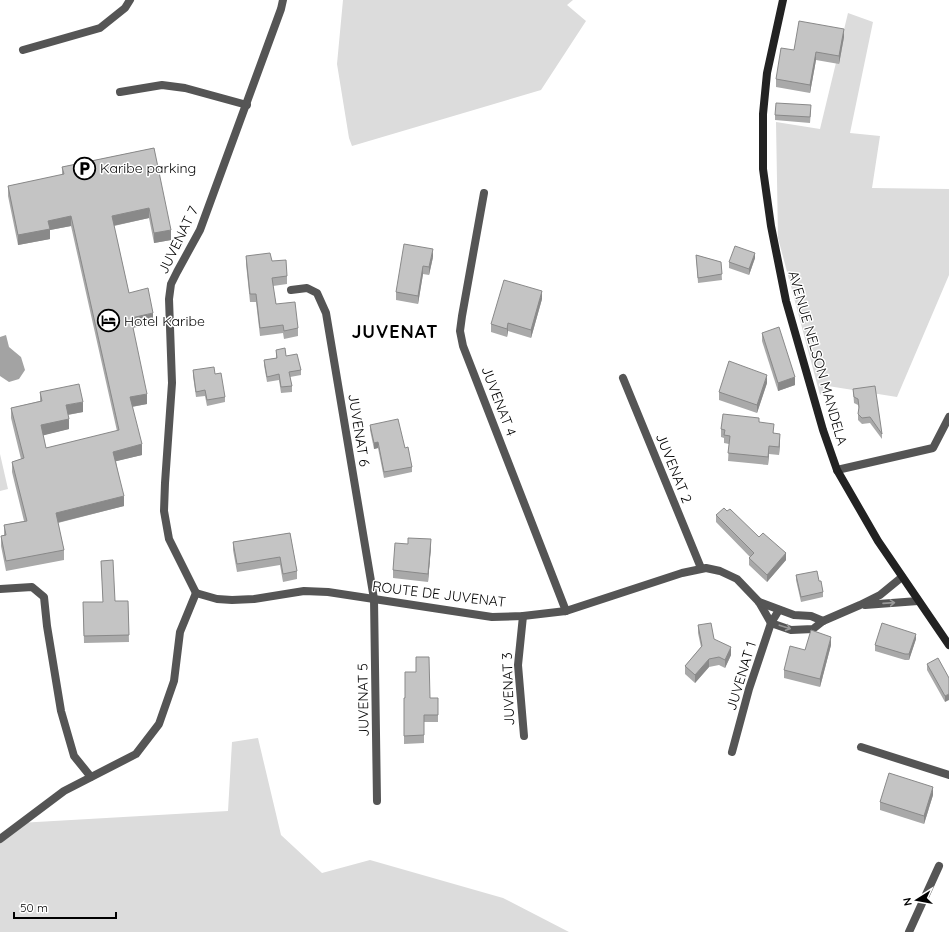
<svg xmlns="http://www.w3.org/2000/svg" width="949" height="932" font-family="Quicksand,sans-serif">
	<rect width="100%" height="100%" fill="#fff"/>
	<!-- green -->
	<g fill="#dcdcdc">
		<path d="M343,0H573L567,5L586,21L541,90L352,146L349,138L337,64Z"/>
		<path d="M848,13L873,22L850,133L880,136L872,188L949,189V275L897,397L828,386L820,395L778,238L776,122L820,129Z"/>
		<path d="M0,454L8,489L0,491Z"/>
		<path d="M258,738L281,835L322,873L370,860L503,898L569,932H0V842L19,823L228,811L232,742Z"/>
	</g>
	<!-- water -->
	<path fill="#a3a3a3" d="M6,335L9,347L21,357L25,370L19,379L9,382L0,376V337Z"/>
	<g fill="none" stroke-linecap="round" stroke-linejoin="round">
		<!-- street -->
		<g stroke="#555" stroke-width="8">
			<path d="M23,50L100,28L125,8L130,0"/>
			<path d="M120,92L162,85L185,88L247,105"/>
			<path d="M484,193L462,316L460,331L463,346L566,611"/>
			<path d="M291,290L307,288L317,293L326,313L374,599L377,801"/>
			<path d="M623,378L701,568"/>
			<path d="M837,470L933,448L949,417"/>
			<path d="M0,589L32,587L44,597L47,626L61,711L74,756L91,777"/>
			<path d="M196,593L217,599L232,600L254,599L304,591L328,592L492,617L523,616L566,611L682,573L706,568L720,571L737,579L759,602L771,623L791,630L813,629L823,621L860,605L880,595L902,577"/>
			<path d="M196,593L169,539L164,511L165,483L172,383L169,299L171,284L177,272L200,230L281,9L283,0"/>
			<path d="M759,602L794,615L811,616L823,621"/>
			<path d="M865,605L918,601"/>
			<path d="M523,616L518,665L524,736"/>
			<path d="M861,747L949,775"/>
			<path d="M732,752L749,689L771,623L779,610"/>
			<path d="M0,839L64,791L136,754L159,724L174,681L180,632L196,593"/>
			<path d="M909,932L939,866"/>
		</g>
		<!-- secondary -->
		<path stroke="#222" stroke-width="8" d="M783,0L767,73L763,114V169L771,226L786,301L823,430L837,470L878,541L949,645"/>
	</g>
	<!-- wall -->
	<g fill="#a9a9a9">
		<path d="M844,37L839,64L816,60L810,93L776,87V79L794,50Z"/>
		<path d="M811,111L810,123L775,120V115Z"/>
		<path d="M154,148L171,240L154,243L149,218L114,226L129,293L153,323L133,328L147,404L132,407L142,455L116,461L124,506L58,523L64,550V560L6,571L1,546V536L4,535V525L24,521L12,472V462L21,459L11,418V408L40,401V392L83,412L68,415L69,429L43,435L46,448L117,431L71,226L50,230V239L18,245L8,196V186L62,175V167Z"/>
		<path d="M696,255L721,262L722,280L698,283Z"/>
		<path d="M246,256L272,261L287,276V284L273,286L276,304L298,328V336L284,339L283,333L260,336L256,302H250L246,264Z"/>
		<path d="M433,257L429,275L423,274L418,304L396,300V292Z"/>
		<path d="M755,258L749,275L729,268V262Z"/>
		<path d="M542,299L531,338L508,331L507,337L491,332V324Z"/>
		<path d="M762,333L795,385L778,391L762,341Z"/>
		<path d="M276,350L301,370V375L290,377L292,386V392L281,393L279,380L267,382L264,365V360L276,358Z"/>
		<path d="M193,370L215,374L225,397V402L207,406L205,396L196,397L193,376Z"/>
		<path d="M767,383L757,413L719,400V392Z"/>
		<path d="M853,389L882,434V439L870,423L862,424L858,420V414L859,409L858,405L854,403Z"/>
		<path d="M759,422L774,433L780,442L779,455L769,454L768,465L728,461L729,444L724,443V438L721,437V429Z"/>
		<path d="M370,425L405,448L412,467V472L384,478L378,448L374,449L370,430Z"/>
		<path d="M727,511L786,560L767,582L749,565V558L750,557L716,522V515Z"/>
		<path d="M290,533L297,571V579L283,582L280,565L237,572L233,550V542Z"/>
		<path d="M408,544L431,547L428,582L393,578V570Z"/>
		<path d="M101,561L115,601H128L129,642L84,643L83,602H103Z"/>
		<path d="M796,575L819,581L823,592V597L801,602L796,580Z"/>
		<path d="M698,625L731,655L725,668L719,665L709,667L695,683L685,674V666L701,647L698,633Z"/>
		<path d="M916,639L909,660H905L875,651V645Z"/>
		<path d="M831,645L820,687L784,678V670L805,650Z"/>
		<path d="M927,664L949,678L945,702L927,670Z"/>
		<path d="M404,698H438V722H424V743L404,744Z"/>
		<path d="M933,795L924,824L880,810V802Z"/>
	</g>
	<!-- shaded-wall -->
	<g fill="#898989">
		<path d="M844,29V37L839,64V56Z"/>
		<path d="M816,52V60L810,93V85Z"/>
		<path d="M149,208V218L112,226V216Z"/>
		<path d="M71,216V226L50,230V239L18,245V235L48,221Z"/>
		<path d="M171,230V240L154,243V233Z"/>
		<path d="M433,249V257L429,275V267Z"/>
		<path d="M755,253V258L749,275V269Z"/>
		<path d="M423,266V274L418,304V296Z"/>
		<path d="M542,291V299L531,338V330Z"/>
		<path d="M153,313V323L131,328V318Z"/>
		<path d="M508,323V331L507,337V329Z"/>
		<path d="M767,375V383L757,413V405Z"/>
		<path d="M795,377V385L778,391V383Z"/>
		<path d="M147,394V404L130,407V397Z"/>
		<path d="M83,402V412L66,415V405Z"/>
		<path d="M69,419V429L41,436V425Z"/>
		<path d="M780,434V442L779,455V447Z"/>
		<path d="M378,442V448L374,449V443Z"/>
		<path d="M142,444V455L113,462V452Z"/>
		<path d="M769,446V454L768,465V457Z"/>
		<path d="M124,496V506L56,523V513Z"/>
		<path d="M431,539V547L428,582V574Z"/>
		<path d="M786,553V560L767,582V575Z"/>
		<path d="M916,634V639L909,660V654Z"/>
		<path d="M831,637V645L820,687V679Z"/>
		<path d="M731,647V655L725,668V660Z"/>
		<path d="M709,659V667L695,683V675Z"/>
		<path d="M949,694V700L945,702V696Z"/>
		<path d="M933,787V795L924,824V816Z"/>
	</g>
	<!-- building -->
	<g fill="#c4c4c4" stroke="#898989">
		<path d="M799,21L844,29L839,56L816,52L810,85L776,79L781,48L794,50Z"/>
		<path d="M776,103L811,105L810,117L775,115Z"/>
		<path d="M154,148L171,230L154,233L149,208L112,216L129,293L148,288L153,313L131,318L147,394L130,397L142,444L113,452L124,496L56,513L64,550L6,561L1,536L6,535L4,525L27,521L12,462L24,458L11,408L42,401L40,392L79,384L83,402L66,405L69,419L41,425L46,448L119,430L71,216L48,221L50,229L18,235L8,186L64,174L62,167Z"/>
		<path d="M404,244L433,249L429,267L423,266L418,296L396,292Z"/>
		<path d="M735,246L755,253L749,269L729,262Z"/>
		<path d="M270,253L272,261L286,260L287,276L272,278L276,304L295,302L298,328L284,331L283,325L260,328L256,294H250L246,256Z"/>
		<path d="M696,255L721,262L722,274L698,278Z"/>
		<path d="M504,280L542,291L531,330L508,323L507,329L491,324Z"/>
		<path d="M779,327L795,377L778,383L762,333Z"/>
		<path d="M285,348L286,356L297,354L301,370L289,372L292,386L281,387L279,374L267,377L264,360L277,358L276,350Z"/>
		<path d="M729,361L767,375L757,405L719,392Z"/>
		<path d="M214,367L215,374L221,373L225,397L207,400L205,390L196,392L193,370Z"/>
		<path d="M875,386L882,434L870,417L862,418L858,414L859,407L858,399L854,397L853,389Z"/>
		<path d="M723,414L759,418V422L774,424L773,433L780,434L779,447L769,446L768,457L728,453L730,436L724,435L725,430L721,429Z"/>
		<path d="M398,419L405,448L408,447L412,467L384,472L378,442L374,443L370,425Z"/>
		<path d="M724,508L727,511L730,509L759,537L763,533L786,553L767,575L749,558L754,553L716,515Z"/>
		<path d="M290,533L297,571L283,574L280,557L237,564L233,542Z"/>
		<path d="M408,538L431,539L428,574L393,570L395,543L408,544Z"/>
		<path d="M113,560L115,601H128L129,635L84,636L83,602H103L101,561Z"/>
		<path d="M817,571L819,581H821L823,592L801,597L796,575Z"/>
		<path d="M711,623L714,639L731,647L725,660L719,657L709,659L695,675L685,666L702,646L698,625Z"/>
		<path d="M882,623L916,634L909,654H905L875,645Z"/>
		<path d="M811,630L831,637L820,679L784,670L790,646L805,650Z"/>
		<path d="M416,657H429L430,698H438V715H424V735L404,736V698H405V672H416Z"/>
		<path d="M938,658L949,678V694L945,696L927,664Z"/>
		<path d="M889,773L933,787L924,816L880,802Z"/>
	</g>
	<!-- one-way arrows -->
	<defs><path id="oneway-shaft" d="M-6 0H5M1.5-3L5.5 0L1.5 3" fill="none" stroke-width="1.6" stroke-linecap="round" stroke-linejoin="round"/></defs>
	<g stroke="#999">
		<use href="#oneway-shaft" transform="translate(889 603) rotate(-4)"/>
		<use href="#oneway-shaft" transform="translate(785 627) rotate(18)"/>
	</g>
	<!-- icons -->
	<defs>
		<symbol id="parking-ring" viewBox="-11 -11 22 22"><circle r="9.5" fill="#fff" stroke="#000" stroke-width="1.5"/><path d="M-3.5-5.5H1a3.5 3.5 0 0 1 0 7H-1V5.5H-3.5ZM-1-3.4V-.6H.8a1.4 1.4 0 0 0 0-2.8Z" fill="#000"/></symbol>
		<symbol id="hotel-ring" viewBox="-11 -11 22 22"><circle r="9.5" fill="#fff" stroke="#000" stroke-width="1.5"/><path d="M-6-4.5h1.5V1H6V5H4.5V3h-9V5H-6ZM-4 0a1.8 1.8 0 1 1 3.6 0ZM.5 0V-2.5h3Q6-2.5 6 0Z" fill="#000"/></symbol>
	</defs>
	<g fill-rule="evenodd">
		<use href="#parking-ring" x="72" y="156" width="25" height="25"/>
		<use href="#hotel-ring" x="96" y="308" width="25" height="25"/>
	</g>
	<g text-anchor="middle" stroke-width="3" stroke-linejoin="round" paint-order="stroke">
		<!-- poi labels -->
		<g font-size="14" fill="#000" stroke="#fff" text-anchor="start">
			<text x="100" y="173">Karibe parking</text>
			<text x="124" y="326">Hotel Karibe</text>
		</g>
		<!-- street labels -->
		<g font-size="14" fill="#000" stroke="#fff">
			<text transform="translate(178 240) rotate(-64)" y="5">JUVENAT 7</text>
			<text transform="translate(818 358) rotate(74)" y="5">AVENUE NELSON MANDELA</text>
			<text transform="translate(499 401) rotate(69)" y="5">JUVENAT 4</text>
			<text transform="translate(359 430) rotate(81)" y="5">JUVENAT 6</text>
			<text transform="translate(674 468) rotate(68)" y="5">JUVENAT 2</text>
			<text transform="translate(439 594) rotate(7)" y="5">ROUTE DE JUVENAT</text>
			<text transform="translate(741 676) rotate(-73)" y="5">JUVENAT 1</text>
			<text transform="translate(508 689) rotate(-92)" y="5">JUVENAT 3</text>
			<text transform="translate(363 700) rotate(-91)" y="5">JUVENAT 5</text>
		</g>
		<!-- district labels -->
		<g font-size="18" font-weight="bold" letter-spacing="1" fill="#000" stroke="#fff">
			<text x="395" y="338">JUVENAT</text>
		</g>
	</g>
	<!-- north arrow -->
	<g transform="translate(917 900) rotate(259)" stroke="#ffffff" stroke-width="3" paint-order="stroke">
	<path d="M0-3L7 15L0 10L-7 15Z" fill="#000000"/>
	<text y="-6" font-size="11" font-weight="bold" text-anchor="middle" fill="#000000">N</text>
	</g>
	<!-- scale -->
	<path d="M14 912v6h102v-6" fill="none" stroke="#000000" stroke-width="2"/>
	<text x="20" y="912" font-size="12" fill="#000000" stroke="#ffffff" stroke-width="3" paint-order="stroke">50 m</text>
</svg>
